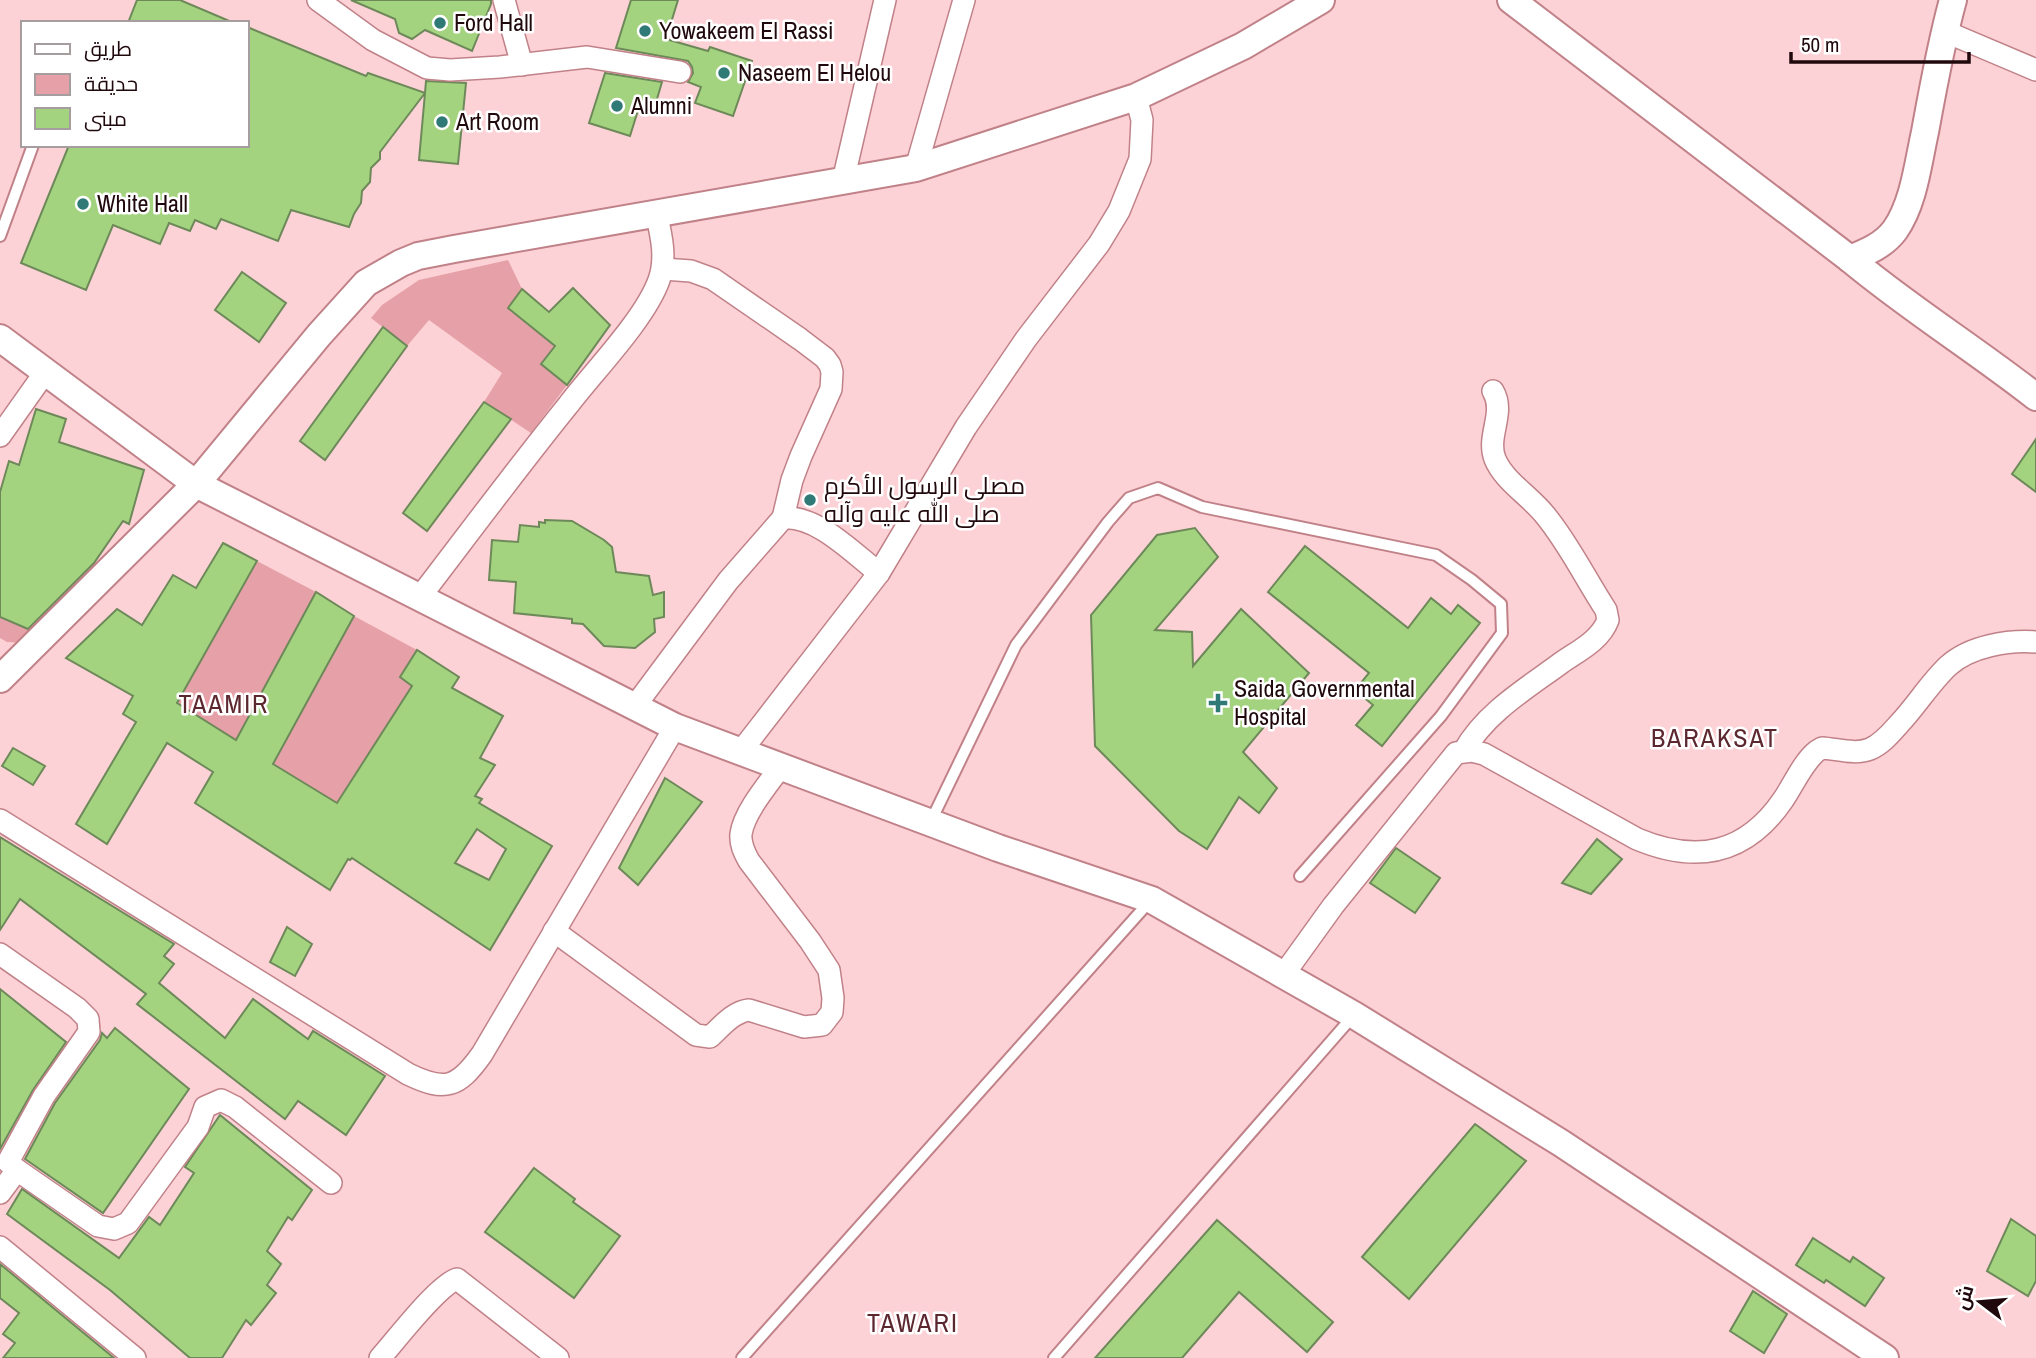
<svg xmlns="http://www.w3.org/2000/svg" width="2036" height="1358" font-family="'Archivo Narrow',Cairo,sans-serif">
	<rect width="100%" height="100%" fill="#fcd2d6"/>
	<!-- green -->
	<g fill="#e6a0a7">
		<path d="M508,260L522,289L509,308L555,347L541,364L567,385L531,433L484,402L502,373L429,320L407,346L371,318L382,305L419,280Z"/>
		<path d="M257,561L316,592L236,740L177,703Z"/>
		<path d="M354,616L417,650L400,677L412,686L337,803L273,764Z"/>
		<path d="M0,617L36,632L27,643L7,642L0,638Z"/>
	</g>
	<!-- building -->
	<g fill="#a4d380" stroke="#6d8959" stroke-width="2" fill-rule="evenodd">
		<path d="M137,0H180L234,23H128Z"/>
		<path d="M351,0H491V4L472,51L425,30L412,39L399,33L395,19Z"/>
		<path d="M631,0H678L666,39L708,51L710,47L752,61L733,116L695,103L701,87L688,82L693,73L692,67L688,61L616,48Z"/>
		<path d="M247,27L366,76L368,73L425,93L426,81L466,83L458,164L419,160L425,93L380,152V159L371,168L370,182L362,191L361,203L354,214L349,227L291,210L278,241L221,219L216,229L195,220L190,231L169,223L160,244L113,225L86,290L21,263L69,145H247Z"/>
		<path d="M605,73L662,82L654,109L640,104L630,136L589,123Z"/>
		<path d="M242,272L286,303L259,342L215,310Z"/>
		<path d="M573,288L610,325L567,385L541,364L555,346L508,308L522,289L549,312Z"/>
		<path d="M383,327L407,346L325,460L300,441Z"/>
		<path d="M484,402L511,419L427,531L403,513Z"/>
		<path d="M36,409L66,419L59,442L144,470L129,524L123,521L94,563L28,629L0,617V492L9,461L19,465Z"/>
		<path d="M2036,439V492L2012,474Z"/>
		<path d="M545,520L572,521L604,540L612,547L616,572L649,576L653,595L664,592V617L654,619L655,632L635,648L604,646L583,624L572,623V619L514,613L516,582L489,580L492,540L518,542L520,525L539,527V522L545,523Z"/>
		<path d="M1195,528L1218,557L1155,630L1192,632L1193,666L1241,609L1309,673L1243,752L1277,788L1259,813L1239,797L1207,849L1179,831L1095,746L1091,615L1157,535Z"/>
		<path d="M223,543L257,561L177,703L236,740L316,592L354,616L273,764L337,803L412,686L400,677L417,650L459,677L452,688L503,716L480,758L495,765L475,796L482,799L479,803L552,846L490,950L352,858L350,860L348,859L330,890L195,803L213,772L167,743L107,844L76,824L136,722L123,714L133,696L66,658L117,609L142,625L173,575L196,588ZM477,829L506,849L489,880L455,863Z"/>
		<path d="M1305,546L1408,628L1431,598L1451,614L1458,605L1480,623L1382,746L1356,725L1373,705L1355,690L1369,673L1268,592Z"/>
		<path d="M13,748L45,766L33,785L2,766Z"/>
		<path d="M665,778L702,802L638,885L619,868Z"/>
		<path d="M0,837L174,944L164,956L174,964L159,983L225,1038L253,999L308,1039L313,1031L385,1076L346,1135L298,1101L285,1119L137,1004L146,994L20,899L0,930Z"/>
		<path d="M1597,839L1622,859L1591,894L1562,883Z"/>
		<path d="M1396,848L1440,878L1415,913L1370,883Z"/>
		<path d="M287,927L312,944L295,976L270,962Z"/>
		<path d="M0,989L66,1042L33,1090L0,1149Z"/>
		<path d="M115,1028L189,1089L103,1213L25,1159L55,1103L100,1040L102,1033L107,1038Z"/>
		<path d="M220,1115L312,1190L292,1220L288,1217L267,1251L281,1264L267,1285L276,1293L251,1325L246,1320L222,1358H190L110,1290L7,1214L22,1189L119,1258L149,1217L160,1225L194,1173L185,1167Z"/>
		<path d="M1475,1124L1526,1161L1409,1299L1362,1257Z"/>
		<path d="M534,1168L575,1199L573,1202L620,1236L574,1298L485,1232Z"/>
		<path d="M2011,1219L2036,1236V1281L2028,1296L1987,1271Z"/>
		<path d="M1217,1220L1333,1322L1307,1352L1239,1292L1182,1358H1095Z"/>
		<path d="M1813,1238L1850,1262L1853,1257L1884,1278L1865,1306L1826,1280L1824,1283L1796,1265Z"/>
		<path d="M0,1264L114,1358H3L15,1343L3,1334L19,1313L0,1298Z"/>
		<path d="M1753,1291L1787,1314L1764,1353L1730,1331Z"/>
	</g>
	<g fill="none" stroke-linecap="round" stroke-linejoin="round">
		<defs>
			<g id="service">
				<path d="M0,236L33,145"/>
				<path d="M930,823L1016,645L1108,522L1129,498L1158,488L1202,507L1436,555L1472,580L1501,604L1502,633L1441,716L1300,876"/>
				<path d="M742,1358L1150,901"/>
				<path d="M1054,1358L1354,1015"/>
			</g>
			<g id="minor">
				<path d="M318,0L373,40L427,68L450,70L500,67L587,57L680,72"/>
				<path d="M504,0L522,65"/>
				<path d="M1944,31L2036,70"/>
				<path d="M916,168L964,0"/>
				<path d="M843,181L885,0"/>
				<path d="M663,269L691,271L713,279L800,339L825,358L830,365L832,372L831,389L801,456L792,480L783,518"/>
				<path d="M0,436L46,371"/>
				<path d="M420,597C469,533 518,467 569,404C595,370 645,319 659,280C667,258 661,234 656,212"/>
				<path d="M635,706L728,581L783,518C817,515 853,553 879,573"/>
				<path d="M742,750L879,573L966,427L1026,339L1099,244L1119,211L1140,159L1142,120L1136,97"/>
				<path d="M1464,751C1485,713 1527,688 1561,663C1578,651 1600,641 1608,620L1606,610C1585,578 1569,544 1545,515C1530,496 1504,481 1495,459C1486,436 1506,413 1493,391"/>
				<path d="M0,820L408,1074C445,1092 458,1088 482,1054L675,727"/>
				<path d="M554,931L696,1035L710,1037C722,1026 733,1012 749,1010L804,1027L822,1025L832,1012L833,998L829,970L810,941L749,861C744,852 740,844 741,834C744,812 769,783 782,765"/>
				<path d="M0,954L77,1008L88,1019L89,1032L44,1096L8,1162L17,1170L98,1226L114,1229L128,1223L198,1127L205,1107L221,1100L235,1107L331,1183"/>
				<path d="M1284,974L1333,906L1456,753L1472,751L1484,754L1637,839C1697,864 1746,854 1783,800C1794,784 1803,762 1817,751L1822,748C1838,749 1855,755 1870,749C1882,744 1891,733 1899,724C1916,706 1930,683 1948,666C1970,646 2008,640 2036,642"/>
				<path d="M0,1193L17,1170"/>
				<path d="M0,1247L135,1358"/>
				<path d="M380,1358C397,1339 437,1286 457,1279L558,1358"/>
			</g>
			<g id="tertiary">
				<path d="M1511,0L1850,259C1910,309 1975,349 2036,397"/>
				<path d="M1850,259C1867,252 1884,245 1895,230C1914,203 1918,163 1925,132C1933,88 1941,43 1953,0"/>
				<path d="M0,338L196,484L675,727L998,848L1152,900L1354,1015L1561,1143L1885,1358"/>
				<path d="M0,679L196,484L319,335L366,283L401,263L418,256L454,249L916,168L1136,97L1243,46L1321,0"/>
			</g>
		</defs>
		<!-- service casing -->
		<use href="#service" stroke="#c08288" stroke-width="14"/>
		<!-- minor casing -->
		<use href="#minor" stroke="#c08288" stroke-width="24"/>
		<!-- tertiary casing -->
		<use href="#tertiary" stroke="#c08288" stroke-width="30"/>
		<!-- service -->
		<use href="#service" stroke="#fff" stroke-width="10"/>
		<!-- minor -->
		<use href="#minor" stroke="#fff" stroke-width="21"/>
		<!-- tertiary -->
		<use href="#tertiary" stroke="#fff" stroke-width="26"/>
	</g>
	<!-- markers -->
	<g fill="#2f7977" stroke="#fff" stroke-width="2.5">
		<circle cx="440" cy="23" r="7"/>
		<circle cx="645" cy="31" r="7"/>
		<circle cx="724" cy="73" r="7"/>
		<circle cx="617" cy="106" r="7"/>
		<circle cx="442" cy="122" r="7"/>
		<circle cx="83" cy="204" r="7"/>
		<circle cx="810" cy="500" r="7"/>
		<path d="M1214.5 692.5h7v7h7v7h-7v7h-7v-7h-7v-7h7z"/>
	</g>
	<g text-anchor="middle" stroke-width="5" stroke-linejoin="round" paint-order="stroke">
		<!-- poi labels -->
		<g font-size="24" fill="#20090d" stroke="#fff" text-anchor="start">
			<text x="454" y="31">Ford Hall</text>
			<text x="659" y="39">Yowakeem El Rassi</text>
			<text x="738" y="81">Naseem El Helou</text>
			<text x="631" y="114">Alumni</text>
			<text x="456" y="130">Art Room</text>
			<text x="97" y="212">White Hall</text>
			<text x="824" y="494">مصلى الرسول الأكرم<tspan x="824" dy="28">صلى الله عليه وآله</tspan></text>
			<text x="1234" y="697">Saida Governmental<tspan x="1234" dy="28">Hospital</tspan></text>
		</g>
		<!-- neighbourhood labels -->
		<g font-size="26" letter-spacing="2" fill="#5c272f" stroke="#fff">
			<text x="224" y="713">TAAMIR</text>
			<text x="1715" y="747">BARAKSAT</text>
			<text x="913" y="1332">TAWARI</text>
		</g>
	</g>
	<!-- legend -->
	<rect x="21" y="21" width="228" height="126" fill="#ffffff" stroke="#a69d9e" stroke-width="2"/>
	<rect x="35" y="44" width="35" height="10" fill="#ffffff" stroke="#a69d9e" stroke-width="2"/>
	<text x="84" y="56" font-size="21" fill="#20090d">طريق</text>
	<rect x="35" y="74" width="35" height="21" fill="#e6a0a7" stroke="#a69d9e" stroke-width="2"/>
	<text x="84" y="91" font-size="21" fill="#20090d">حديقة</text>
	<rect x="35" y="108" width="35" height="21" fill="#a4d380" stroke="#a69d9e" stroke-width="2"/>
	<text x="84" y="126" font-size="21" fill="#20090d">مبنى</text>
	<!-- north arrow -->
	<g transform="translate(1980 1302) rotate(286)" stroke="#ffffff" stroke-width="5" paint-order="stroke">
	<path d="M0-5L12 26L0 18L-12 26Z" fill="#20090d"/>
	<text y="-10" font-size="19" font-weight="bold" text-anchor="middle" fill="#20090d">ش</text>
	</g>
	<!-- scale -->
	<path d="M1791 52v10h178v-10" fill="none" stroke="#20090d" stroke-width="3.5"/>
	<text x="1801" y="52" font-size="21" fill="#20090d" stroke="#ffffff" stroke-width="5" paint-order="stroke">50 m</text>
</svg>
